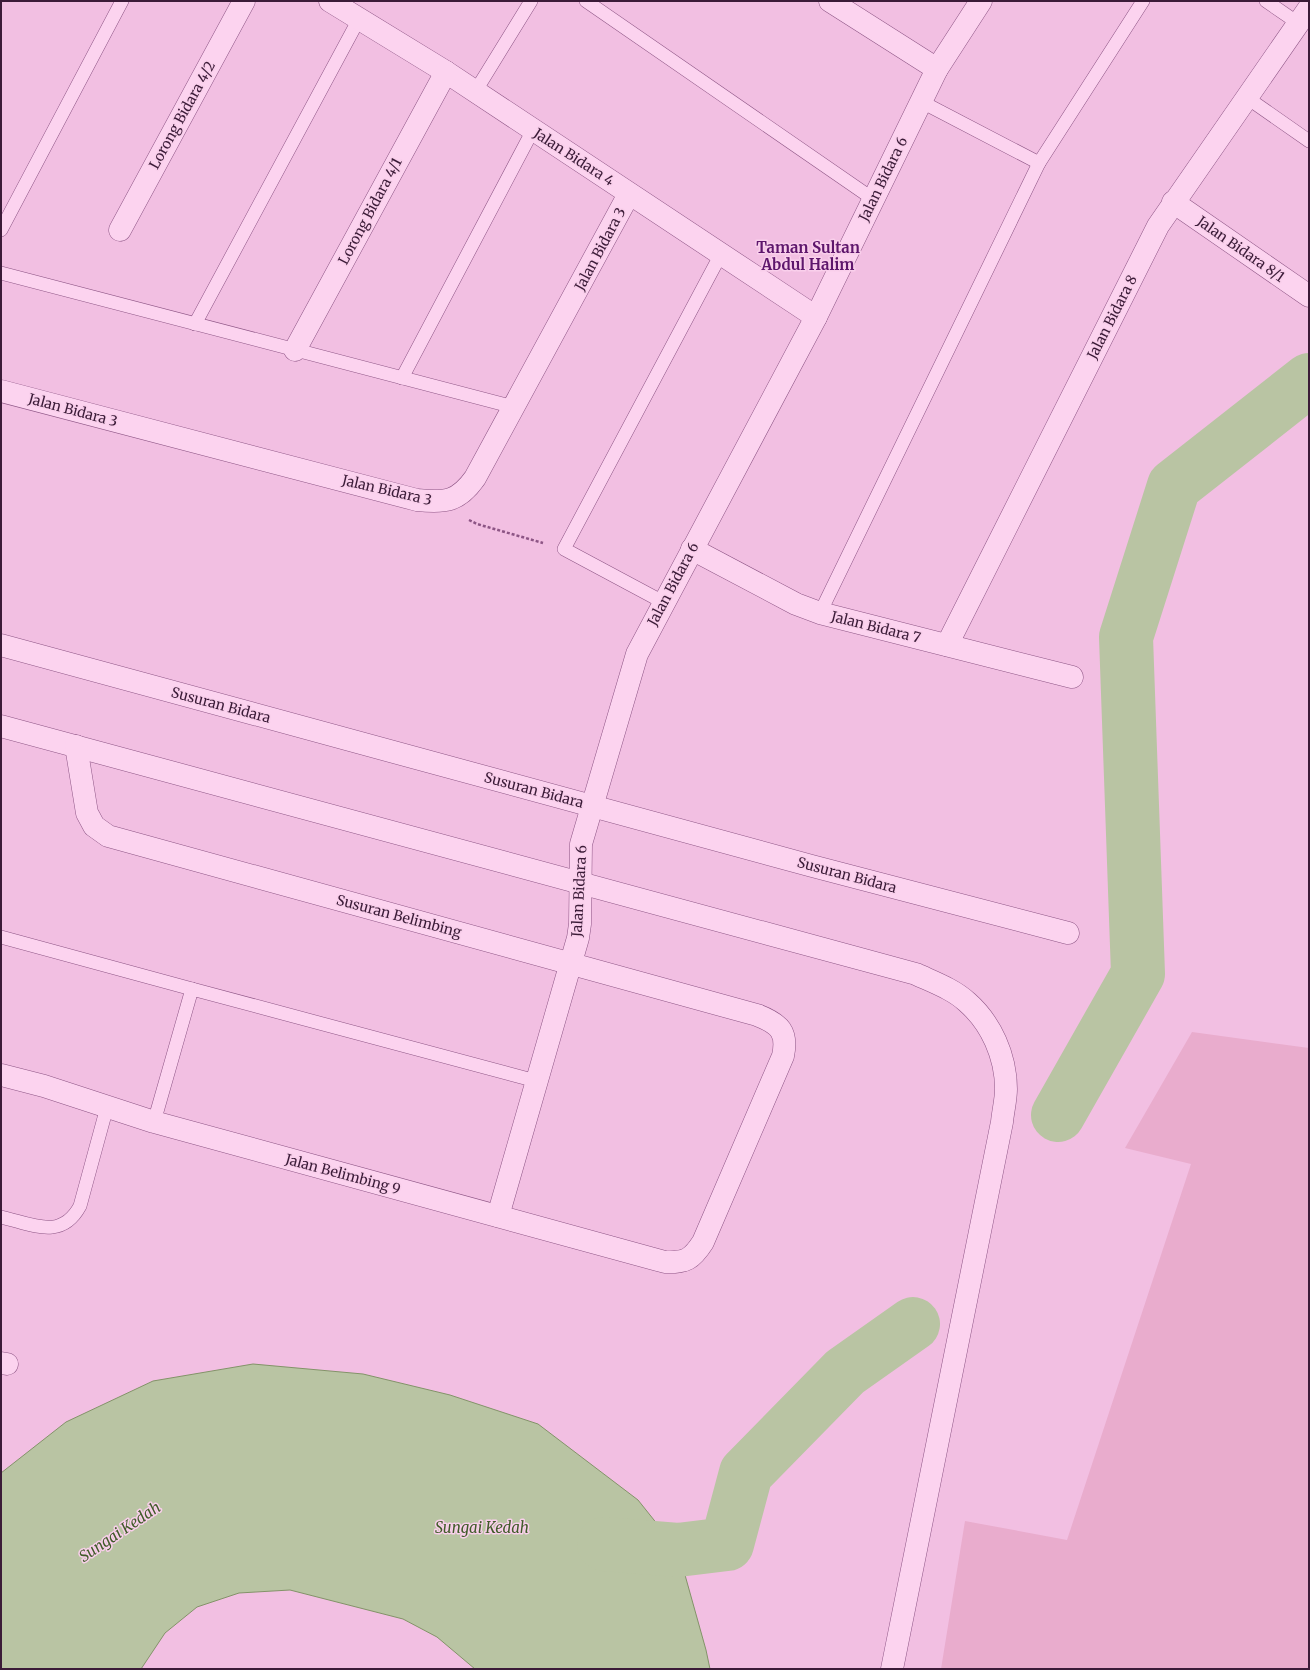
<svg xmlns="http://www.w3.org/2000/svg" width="1310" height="1670" font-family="Merriweather,serif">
	<rect width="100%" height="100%" fill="#f2bfe2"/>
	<!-- farmland -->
	<path fill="#e9accd" d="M1192,1032L1309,1048V1669H941L965,1521L1067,1540L1191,1164L1125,1148Z"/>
	<!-- water -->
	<path fill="#b9c4a3" stroke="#839369" d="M253,1364L363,1374L450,1395L538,1424L638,1500L678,1550L706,1650L710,1669H475L437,1637L403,1619L290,1590L239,1593L197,1607L165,1633L141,1669H1V1473L66,1422L153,1381Z"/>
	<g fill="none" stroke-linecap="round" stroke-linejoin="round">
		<!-- river -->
		<g stroke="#b9c4a3" stroke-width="54">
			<path d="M1058,1115L1138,974L1126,637L1174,486L1309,380"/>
			<path d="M604,1544L678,1550L727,1544L746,1473L845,1372L913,1324"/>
		</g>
		<defs>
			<g id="service">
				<path d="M586,1L873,199"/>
				<path d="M1266,1L1298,23"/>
				<path d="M475,92L531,1"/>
				<path d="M1246,97L1309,141"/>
				<path d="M920,101L1039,163"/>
				<path d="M1,230L122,1"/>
				<path d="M1,273L514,407"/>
				<path d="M195,324L359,19"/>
				<path d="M402,378L533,130"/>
				<path d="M663,602L564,549L721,254"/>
				<path d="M820,613L1039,163L1143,1"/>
				<path d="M1,937L192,989"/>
				<path d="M154,1122L192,989L536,1081"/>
				<path d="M1,1217C32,1224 61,1241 80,1206L107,1107"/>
			</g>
			<g id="minor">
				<path d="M330,1L446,72L816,317"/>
				<path d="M830,1L937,69"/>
				<path d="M1173,202L1309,296"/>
				<path d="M120,230L244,1"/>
				<path d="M295,350L446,72"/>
				<path d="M1,391L417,500C445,503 458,502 475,478L629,194"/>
				<path d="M692,549L796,604L820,613L1072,677"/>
				<path d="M1,645L812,866L1068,933"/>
				<path d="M947,645L1158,226L1309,8"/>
				<path d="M1,726L916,974C933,982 953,989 967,1002C991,1023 1006,1056 1006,1089C1006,1100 1003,1111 1002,1122L892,1669"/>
				<path d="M1,1075L44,1086L154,1122L665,1262C686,1263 692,1259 703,1242L783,1056C788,1032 780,1024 757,1015L108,836L94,826L87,813L76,746"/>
				<path d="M498,1216L578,938L580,924L581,844L637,654L816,317L937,69L981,1"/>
				<path d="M1,1363L7,1364"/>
			</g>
		</defs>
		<!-- service casing -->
		<use href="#service" stroke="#8d5585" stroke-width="14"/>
		<!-- minor casing -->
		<use href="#minor" stroke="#8d5585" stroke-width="23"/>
		<!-- path -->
		<path stroke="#8d5585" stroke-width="2.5" stroke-dasharray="3 2" stroke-linecap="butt" d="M469,520L477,524L543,543"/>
		<!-- service -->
		<use href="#service" stroke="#fcd3ef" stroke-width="13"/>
		<!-- minor -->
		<use href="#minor" stroke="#fcd3ef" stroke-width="22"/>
	</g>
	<g text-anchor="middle" stroke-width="3" stroke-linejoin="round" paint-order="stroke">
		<!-- street labels -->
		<g font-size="14" fill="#3b1b38" stroke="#f9cfeb">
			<text transform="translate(182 115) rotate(-61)" y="5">Lorong Bidara 4/2</text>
			<text transform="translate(574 157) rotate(33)" y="5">Jalan Bidara 4</text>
			<text transform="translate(883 179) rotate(-64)" y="5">Jalan Bidara 6</text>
			<text transform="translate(370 211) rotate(-62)" y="5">Lorong Bidara 4/1</text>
			<text transform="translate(600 249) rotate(-62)" y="5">Jalan Bidara 3</text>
			<text transform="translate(1241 249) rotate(35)" y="5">Jalan Bidara 8/1</text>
			<text transform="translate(1112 317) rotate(-63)" y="5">Jalan Bidara 8</text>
			<text transform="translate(73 410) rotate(15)" y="5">Jalan Bidara 3</text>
			<text transform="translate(387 490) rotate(13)" y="5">Jalan Bidara 3</text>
			<text transform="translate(673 584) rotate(-62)" y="5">Jalan Bidara 6</text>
			<text transform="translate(876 627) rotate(14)" y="5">Jalan Bidara 7</text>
			<text transform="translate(221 705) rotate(15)" y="5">Susuran Bidara</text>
			<text transform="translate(534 790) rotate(15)" y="5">Susuran Bidara</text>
			<text transform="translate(847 875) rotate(15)" y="5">Susuran Bidara</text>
			<text transform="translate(579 891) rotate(-87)" y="5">Jalan Bidara 6</text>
			<text transform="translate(399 916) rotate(15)" y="5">Susuran Belimbing</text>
			<text transform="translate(343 1174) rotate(15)" y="5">Jalan Belimbing 9</text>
		</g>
		<!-- neighbourhood labels -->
		<g font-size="15" font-weight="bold" fill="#5e166c" stroke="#f9cfeb">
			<text x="808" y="253">Taman Sultan<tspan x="808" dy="17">Abdul Halim</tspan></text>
		</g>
		<!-- water labels -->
		<g font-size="15" font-style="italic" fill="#405c29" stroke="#f9cfeb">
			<text x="482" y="1533">Sungai Kedah</text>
			<text transform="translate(120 1532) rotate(-34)" y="5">Sungai Kedah</text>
		</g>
	</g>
	<!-- border -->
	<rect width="1310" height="1670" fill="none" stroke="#3b1b38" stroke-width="4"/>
</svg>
